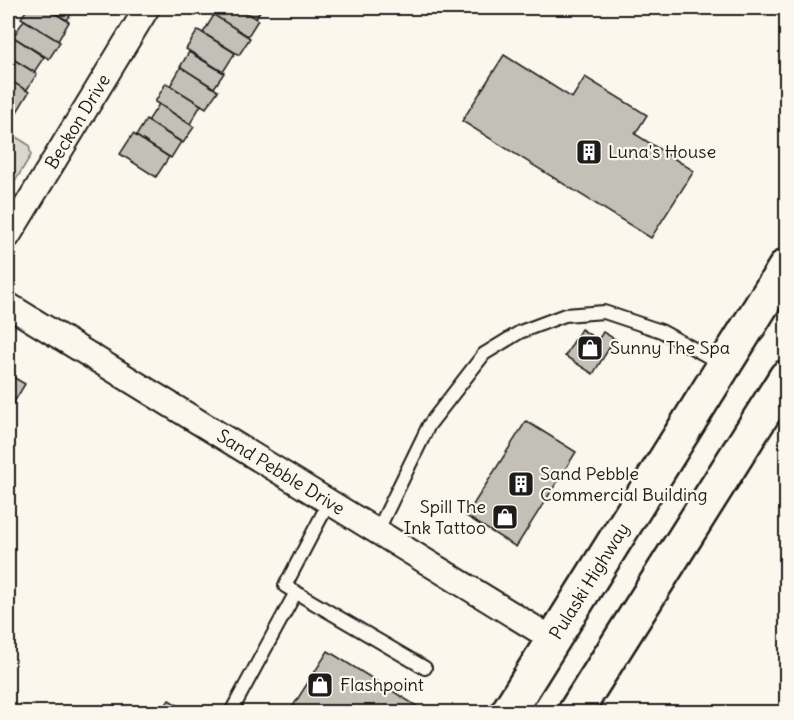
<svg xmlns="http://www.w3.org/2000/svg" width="794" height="720" font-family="Delius,sans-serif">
	<rect width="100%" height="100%" fill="#fbf7ec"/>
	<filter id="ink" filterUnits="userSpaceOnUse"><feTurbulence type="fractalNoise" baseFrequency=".0167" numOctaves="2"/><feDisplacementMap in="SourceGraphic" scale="12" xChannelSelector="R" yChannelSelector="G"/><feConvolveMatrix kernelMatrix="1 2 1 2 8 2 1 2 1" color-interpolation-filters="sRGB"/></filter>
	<g filter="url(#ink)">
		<!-- green -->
		<path fill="#dad7ce" stroke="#7b7a75" stroke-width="1.5" d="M8,132L29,145L31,155L8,193Z"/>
		<!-- building -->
		<g fill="#c3c0b8" stroke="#1c1c1c" stroke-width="1.5">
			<path d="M28,8H46L69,22L58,41L21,18Z"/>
			<path d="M46,8H75L67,20Z"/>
			<path d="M216,8H238L258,20L248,36L212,15Z"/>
			<path d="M238,8H262L256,18Z"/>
			<path d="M214,15L250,38L239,55L203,33Z"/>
			<path d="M24,20L60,42L49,59L13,37Z"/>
			<path d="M198,30L235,53L223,72L186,49Z"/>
			<path d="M9,34L44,57L34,72L8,56V36Z"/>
			<path d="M189,52L224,73L214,88L180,67Z"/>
			<path d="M504,55L572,98L585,77L647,115L635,134L694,171L651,238L462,121Z"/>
			<path d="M8,56L37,74L26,91L8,79Z"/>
			<path d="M181,67L218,91L206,108L170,86Z"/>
			<path d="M8,79L29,92L17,112L8,106Z"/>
			<path d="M166,83L201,105L190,124L155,102Z"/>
			<path d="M159,104L194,127L183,143L148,121Z"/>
			<path d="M146,120L181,142L171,158L136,136Z"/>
			<path d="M133,134L169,157L156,177L120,154Z"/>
			<path d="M581,329L598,340L603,332L615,339L593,374L565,356Z"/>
			<path d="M8,374L25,384L13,404L8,400Z"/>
			<path d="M526,421L576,452L516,547L466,516Z"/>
			<path d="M328,651L420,708L418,712H304L293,706Z"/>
			<path d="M169,700L189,712H161Z"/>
		</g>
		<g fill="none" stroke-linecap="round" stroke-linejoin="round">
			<defs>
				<g id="lane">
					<path d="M329,502L285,586L425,668"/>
					<path d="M377,532L429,425L484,354L520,332L565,315L604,312L661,331L724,365"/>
					<path d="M231,712L296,592"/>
				</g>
				<g id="street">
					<path id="s1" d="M8,236L147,8"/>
					<path id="s2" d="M8,305L554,640"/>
				</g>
				<g id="highway">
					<path id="s3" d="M508,712L786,266"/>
					<path d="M575,712L786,377"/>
				</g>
			</defs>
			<!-- lane casing -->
			<use href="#lane" stroke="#1c1c1c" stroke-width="16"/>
			<!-- street casing -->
			<use href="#street" stroke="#1c1c1c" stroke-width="28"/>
			<!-- highway casing -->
			<use href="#highway" stroke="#1c1c1c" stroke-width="38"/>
			<!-- lane -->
			<use href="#lane" stroke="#fbf7ec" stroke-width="12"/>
			<!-- street -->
			<use href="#street" stroke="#fbf7ec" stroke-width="24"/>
			<!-- highway -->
			<use href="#highway" stroke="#fbf7ec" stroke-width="33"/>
		</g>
	</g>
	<!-- icons -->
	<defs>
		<symbol id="building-square" viewBox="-11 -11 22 22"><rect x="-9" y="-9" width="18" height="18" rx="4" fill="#1c1c1c" stroke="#fbf7ec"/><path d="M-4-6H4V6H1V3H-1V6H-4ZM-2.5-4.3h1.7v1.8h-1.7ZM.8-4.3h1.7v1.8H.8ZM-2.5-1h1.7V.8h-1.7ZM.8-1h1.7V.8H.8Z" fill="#fff"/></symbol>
		<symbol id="shop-square" viewBox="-11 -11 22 22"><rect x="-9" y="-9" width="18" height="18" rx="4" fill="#1c1c1c" stroke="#fbf7ec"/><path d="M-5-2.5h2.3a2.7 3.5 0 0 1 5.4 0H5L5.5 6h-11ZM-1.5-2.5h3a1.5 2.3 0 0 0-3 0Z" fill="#fff"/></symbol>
	</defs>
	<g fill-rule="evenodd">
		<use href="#building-square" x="574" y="137" width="30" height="30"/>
		<use href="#shop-square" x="575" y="333" width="30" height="30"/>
		<use href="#building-square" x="506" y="469" width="30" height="30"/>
		<use href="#shop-square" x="490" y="502" width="30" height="30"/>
		<use href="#shop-square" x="305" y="670" width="30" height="30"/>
	</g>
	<g text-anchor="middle" stroke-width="4.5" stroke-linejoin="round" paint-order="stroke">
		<!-- street labels -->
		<g font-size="18" fill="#1c1c1c" stroke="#fbf7ec">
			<text dy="6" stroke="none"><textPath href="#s1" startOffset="134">Beckon Drive</textPath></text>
			<text dy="6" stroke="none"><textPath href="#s2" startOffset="320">Sand Pebble Drive</textPath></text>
			<text dy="6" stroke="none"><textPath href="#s3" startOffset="154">Pulaski Highway</textPath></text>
		</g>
		<!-- poi labels -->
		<g font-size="18" fill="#1c1c1c" stroke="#fbf7ec" text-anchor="start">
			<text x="608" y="158">Luna's House</text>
			<text x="610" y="354">Sunny The Spa</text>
			<text x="540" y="480">Sand Pebble<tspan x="540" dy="21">Commercial Building</tspan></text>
			<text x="486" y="513" text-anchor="end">Spill The<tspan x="486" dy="21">Ink Tattoo</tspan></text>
			<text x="340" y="691">Flashpoint</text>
		</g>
	</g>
	<!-- margin -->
	<rect width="794" height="720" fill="none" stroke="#fbf7ec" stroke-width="30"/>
	<rect x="15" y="15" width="764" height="690" fill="none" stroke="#1c1c1c" stroke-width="2" filter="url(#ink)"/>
</svg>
